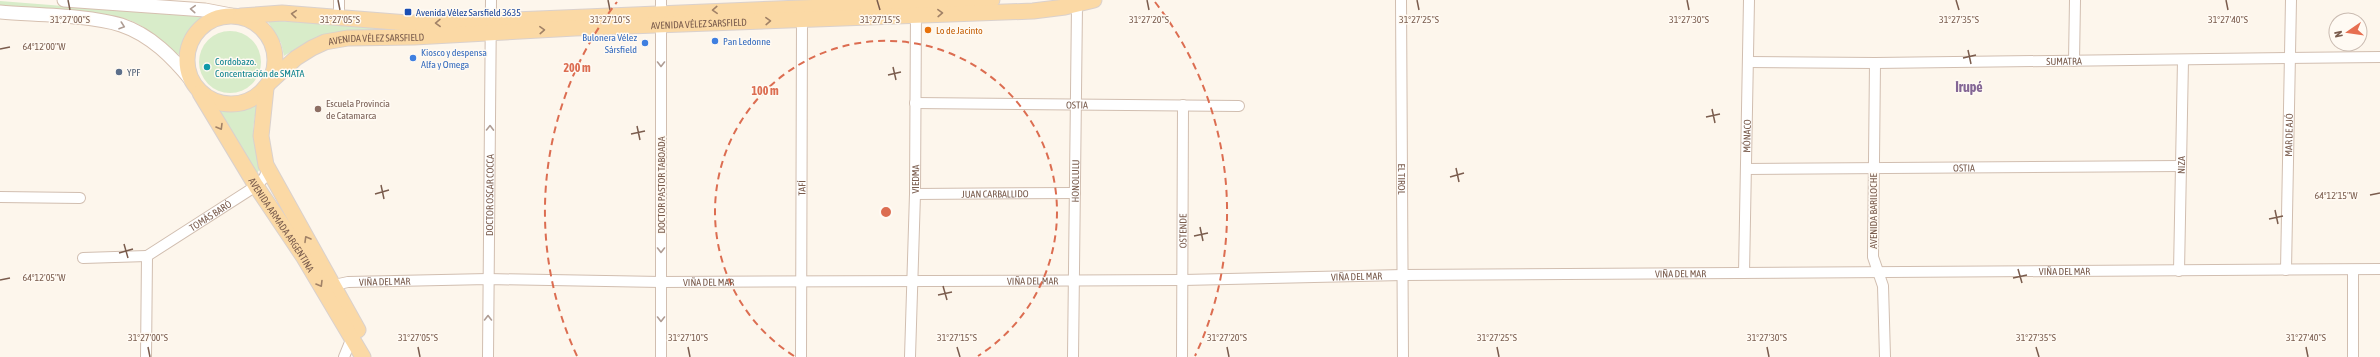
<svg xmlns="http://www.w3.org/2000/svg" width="2380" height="357" font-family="'Asap Condensed',sans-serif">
	<rect width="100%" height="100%" fill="#fdf6ec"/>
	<!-- green -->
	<g fill="#d8ecc9">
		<path d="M0,1L203,17C187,28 186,37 182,56C163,47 150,27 129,20C93,10 38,10 0,7Z"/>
		<path d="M267,20L396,29V31C346,30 328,27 284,56L281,43Z"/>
		<circle cx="230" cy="62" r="31"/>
		<path d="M258,102C255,114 252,128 254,141C255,150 259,159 260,169L257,173H254L216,109C233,112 244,113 258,102Z"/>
	</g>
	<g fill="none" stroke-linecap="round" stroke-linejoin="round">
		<defs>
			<g id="street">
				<path id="s1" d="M1401,0L1403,357"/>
				<path d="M339,18V0"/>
				<path d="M2074,61L2075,0"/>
				<path id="s2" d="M1748,62L1875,63L2380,57"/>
				<path d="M1875,63L1873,257L1883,286L1885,357"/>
				<path id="s3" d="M915,103L1239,106"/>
				<path id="s4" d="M1746,169L2181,166"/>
				<path id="s5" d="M915,194L1075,193"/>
				<path d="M0,197L80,198"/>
				<path id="s6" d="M147,256L256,186L264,178L268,169"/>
				<path d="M83,258L147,256"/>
				<path id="s7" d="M2286,270L2291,0"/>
				<path d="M2353,270V357"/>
				<path id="s8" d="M2179,271L2183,60"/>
				<path id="s9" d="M1744,273L1749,0"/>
				<path id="s10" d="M334,285L348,282L488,279L661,282L1183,280L1403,275L2380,269"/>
				<path d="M146,357L147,256"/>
				<path d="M344,357L353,335"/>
				<path id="s11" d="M488,357L491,0"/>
				<path d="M661,357V0"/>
				<path id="s12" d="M801,357L802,19"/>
				<path id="s13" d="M910,357L915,194L916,9"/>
				<path id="s14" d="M1073,357L1077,5"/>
				<path id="s15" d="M1182,357L1183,105"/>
			</g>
			<g id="secondary">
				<path d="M64,0L205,10L231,15"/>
				<path d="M0,12C35,15 89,15 121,25C151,35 173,58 192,81"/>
			</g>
			<g id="primary">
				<circle cx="231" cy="60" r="44"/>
				<path d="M241,16L282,13L408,23H442L992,0"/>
				<path id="s16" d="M270,82L296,58L312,48L325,42L348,38L414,37L575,28L1033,11L1065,7L1094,0"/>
				<path d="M266,88L261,136L266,165L358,330"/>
				<path id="s17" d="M200,93L256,186L303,256L363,357"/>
			</g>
		</defs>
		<!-- street casing -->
		<use href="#street" stroke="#d1beb0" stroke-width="12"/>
		<!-- secondary casing -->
		<use href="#secondary" stroke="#d6c0b0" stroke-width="15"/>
		<!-- primary casing -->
		<use href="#primary" stroke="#dad1cd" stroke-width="17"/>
		<!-- street -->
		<use href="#street" stroke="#fff" stroke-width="10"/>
		<!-- secondary -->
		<use href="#secondary" stroke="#fff" stroke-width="13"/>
		<!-- primary -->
		<use href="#primary" stroke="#fbd9a5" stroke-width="15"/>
	</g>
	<!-- one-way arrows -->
	<defs><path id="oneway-chevron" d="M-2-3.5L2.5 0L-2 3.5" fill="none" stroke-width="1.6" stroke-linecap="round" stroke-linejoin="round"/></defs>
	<g stroke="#af9d94">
		<use href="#oneway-chevron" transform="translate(193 9) rotate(-176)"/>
		<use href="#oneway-chevron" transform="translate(122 26) rotate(19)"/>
		<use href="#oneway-chevron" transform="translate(661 64) rotate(90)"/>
		<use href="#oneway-chevron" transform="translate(490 128) rotate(-89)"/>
		<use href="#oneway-chevron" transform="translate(661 250) rotate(90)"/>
		<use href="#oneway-chevron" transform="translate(488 318) rotate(-90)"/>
		<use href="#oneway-chevron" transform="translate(661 319) rotate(90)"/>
	</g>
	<g stroke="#a18267">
		<use href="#oneway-chevron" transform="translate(715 10) rotate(177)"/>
		<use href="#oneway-chevron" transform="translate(940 13) rotate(-2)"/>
		<use href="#oneway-chevron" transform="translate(294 14) rotate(-175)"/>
		<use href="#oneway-chevron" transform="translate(768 21) rotate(-2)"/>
		<use href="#oneway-chevron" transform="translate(438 23) rotate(179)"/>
		<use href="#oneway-chevron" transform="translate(542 30) rotate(-3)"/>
		<use href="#oneway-chevron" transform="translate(220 127) rotate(59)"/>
		<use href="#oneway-chevron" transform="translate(307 239) rotate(-120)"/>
		<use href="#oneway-chevron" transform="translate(320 284) rotate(59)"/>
	</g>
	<!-- ticks -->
	<path fill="none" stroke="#7a5c4d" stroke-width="1.5" d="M68,0L70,10M338,0L340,10M608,0L610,10M877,0L880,10M1147,0L1149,10M1417,0L1419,10M1687,0L1689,10M1956,0L1959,10M2226,0L2228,10M0,49L10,47M1968,50L1971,64M1963,58L1976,55M893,67L896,80M888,75L901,72M1712,109L1715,123M1706,117L1720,114M637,126L640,140M631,134L645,131M1456,168L1459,182M1450,177L1464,173M381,185L384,199M375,194L389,190M2370,195L2380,193M2275,210L2278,224M2269,219L2283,216M1200,227L1203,241M1194,236L1208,233M124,244L128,258M119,253L133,249M2018,269L2022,283M2013,278L2027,275M0,280L10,278M943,286L947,300M938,295L952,292M148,347L150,357M418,347L420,357M688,347L690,357M957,347L960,357M1227,347L1229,357M1497,347L1499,357M1767,347L1769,357M2036,347L2039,357M2306,347L2308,357"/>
	<!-- distance rings -->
	<g fill="none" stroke="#dc6d51" stroke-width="2" stroke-dasharray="7 5">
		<path d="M794 356A171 171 0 1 1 978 356"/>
		<path d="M577 356A341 341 0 0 1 617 2M1155 2A341 341 0 0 1 1195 356"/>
	</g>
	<!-- markers -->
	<rect fill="#1a4fb4" stroke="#fffaf3" stroke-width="1.5" x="404" y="8" width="8" height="8" rx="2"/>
	<circle fill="#e8710a" stroke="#fffaf3" stroke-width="1.5" cx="928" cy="30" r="4"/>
	<g fill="#3f7fe0" stroke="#fffaf3" stroke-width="1.5">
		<circle cx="715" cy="41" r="4"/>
		<circle cx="645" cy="43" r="4"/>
		<circle cx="413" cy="58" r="4"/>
	</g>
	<circle fill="#0f9aa8" stroke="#fffaf3" stroke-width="1.5" cx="207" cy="67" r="4"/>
	<circle fill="#5c6f8a" stroke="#fffaf3" stroke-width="1.5" cx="119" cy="72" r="4"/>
	<circle fill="#8d6e63" stroke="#fffaf3" stroke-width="1.5" cx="318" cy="109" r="4"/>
	<g text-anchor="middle" stroke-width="3" stroke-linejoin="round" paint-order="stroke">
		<!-- transit labels -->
		<g font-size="10" fill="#164399" stroke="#fffaf3" text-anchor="start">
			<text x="416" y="16">Avenida Vélez Sarsfield 3635</text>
		</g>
		<!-- street labels -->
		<g font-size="10" fill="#7a5c4d" stroke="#fffaf3">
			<text dy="4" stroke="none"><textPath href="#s16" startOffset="443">AVENIDA VÉLEZ SARSFIELD</textPath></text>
			<text dy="4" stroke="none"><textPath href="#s16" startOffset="120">AVENIDA VÉLEZ SARSFIELD</textPath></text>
			<text dy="4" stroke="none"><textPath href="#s2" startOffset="316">SUMATRA</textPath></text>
			<text dy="4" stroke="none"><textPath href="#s3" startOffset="162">OSTIA</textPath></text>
			<text dy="4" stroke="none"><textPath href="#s7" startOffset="135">MAR DE AJÓ</textPath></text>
			<text dy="4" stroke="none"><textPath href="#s9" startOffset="137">MÓNACO</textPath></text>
			<text dy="4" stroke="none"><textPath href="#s8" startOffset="106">NIZA</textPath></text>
			<text dy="4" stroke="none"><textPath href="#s4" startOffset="218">OSTIA</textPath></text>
			<text dy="4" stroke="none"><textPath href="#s1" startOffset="179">EL TIROL</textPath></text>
			<text dy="4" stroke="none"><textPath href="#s13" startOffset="178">VIEDMA</textPath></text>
			<text dy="4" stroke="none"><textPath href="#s14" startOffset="176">HONOLULU</textPath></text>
			<text transform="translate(661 185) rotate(-90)" y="4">DOCTOR PASTOR TABOADA</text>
			<text dy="4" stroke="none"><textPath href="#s12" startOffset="169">TAFÍ</textPath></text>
			<text dy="4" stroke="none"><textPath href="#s5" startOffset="80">JUAN CARBALLIDO</textPath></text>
			<text dy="4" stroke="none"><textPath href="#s11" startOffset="162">DOCTOR OSCAR COCCA</textPath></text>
			<text transform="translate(1873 211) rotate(-90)" y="4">AVENIDA BARILOCHE</text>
			<text dy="4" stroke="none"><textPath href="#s6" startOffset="75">TOMÁS BARÓ</textPath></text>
			<text dy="4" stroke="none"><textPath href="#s17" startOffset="155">AVENIDA ARMADA ARGENTINA</textPath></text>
			<text dy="4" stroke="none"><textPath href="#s15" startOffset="126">OSTENDE</textPath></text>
			<text dy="4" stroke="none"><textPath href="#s10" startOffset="1731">VIÑA DEL MAR</textPath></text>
			<text dy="4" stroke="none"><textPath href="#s10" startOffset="1347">VIÑA DEL MAR</textPath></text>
			<text dy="4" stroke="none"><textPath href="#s10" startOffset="1023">VIÑA DEL MAR</textPath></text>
			<text dy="4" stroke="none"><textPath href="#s10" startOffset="699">VIÑA DEL MAR</textPath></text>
			<text dy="4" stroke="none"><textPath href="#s10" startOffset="51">VIÑA DEL MAR</textPath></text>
			<text dy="4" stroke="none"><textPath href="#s10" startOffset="375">VIÑA DEL MAR</textPath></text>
		</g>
		<!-- food labels -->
		<g font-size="10" fill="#c56008" stroke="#fffaf3" text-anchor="start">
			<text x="936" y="34">Lo de Jacinto</text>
		</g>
		<!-- shop labels -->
		<g font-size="10" fill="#366cbe" stroke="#fffaf3" text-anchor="start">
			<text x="637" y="41" text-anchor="end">Bulonera Vélez<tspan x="637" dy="12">Sársfield</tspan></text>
			<text x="723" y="45">Pan Ledonne</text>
			<text x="421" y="56">Kiosco y despensa<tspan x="421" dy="12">Alfa y Omega</tspan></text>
		</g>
		<!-- culture labels -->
		<g font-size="10" fill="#0d838f" stroke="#fffaf3" text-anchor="start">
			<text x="215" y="65">Cordobazo.<tspan x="215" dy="12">Concentración de SMATA</tspan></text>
		</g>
		<!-- service labels -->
		<g font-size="10" fill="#4e5e75" stroke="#fffaf3" text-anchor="start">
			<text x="127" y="76">YPF</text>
		</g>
		<!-- education labels -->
		<g font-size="10" fill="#785e54" stroke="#fffaf3" text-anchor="start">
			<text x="326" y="107">Escuela Provincia<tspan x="326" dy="12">de Catamarca</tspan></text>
		</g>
		<!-- district labels -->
		<g font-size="14" font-weight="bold" fill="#846695" stroke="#fffaf3">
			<text x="1969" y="92">Irupé</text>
		</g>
	</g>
	<g font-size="10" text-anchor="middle" fill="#7a5c4d" stroke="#fffaf3" stroke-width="3" stroke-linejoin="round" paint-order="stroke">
		<text x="70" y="23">31°27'00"S</text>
		<text x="340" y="23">31°27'05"S</text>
		<text x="610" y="23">31°27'10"S</text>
		<text x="880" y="23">31°27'15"S</text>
		<text x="1149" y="23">31°27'20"S</text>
		<text x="1419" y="23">31°27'25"S</text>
		<text x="1689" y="23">31°27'30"S</text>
		<text x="1959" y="23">31°27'35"S</text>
		<text x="2228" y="23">31°27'40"S</text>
		<text x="44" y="50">64°12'00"W</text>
		<text x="2336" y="199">64°12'15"W</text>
		<text x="44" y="281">64°12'05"W</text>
		<text x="148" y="341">31°27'00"S</text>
		<text x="418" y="341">31°27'05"S</text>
		<text x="688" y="341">31°27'10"S</text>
		<text x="957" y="341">31°27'15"S</text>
		<text x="1227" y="341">31°27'20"S</text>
		<text x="1497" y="341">31°27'25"S</text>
		<text x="1767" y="341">31°27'30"S</text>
		<text x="2036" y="341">31°27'35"S</text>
		<text x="2306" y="341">31°27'40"S</text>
	</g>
	<circle cx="886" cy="212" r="6" fill="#dc6d51" stroke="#fffaf3" stroke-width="2"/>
	<g font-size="12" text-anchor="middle" font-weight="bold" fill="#dc6d51" stroke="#fffaf3" stroke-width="3" stroke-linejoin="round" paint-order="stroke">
		<text x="577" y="72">200 m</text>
		<text x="765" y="95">100 m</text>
	</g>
	<!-- north arrow -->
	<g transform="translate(2348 32) rotate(257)"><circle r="19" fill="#fffaf3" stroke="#cabbb1"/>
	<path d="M0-3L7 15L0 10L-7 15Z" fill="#e76f51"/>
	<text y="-6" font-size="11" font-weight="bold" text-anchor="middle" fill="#7a5c4d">N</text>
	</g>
</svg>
